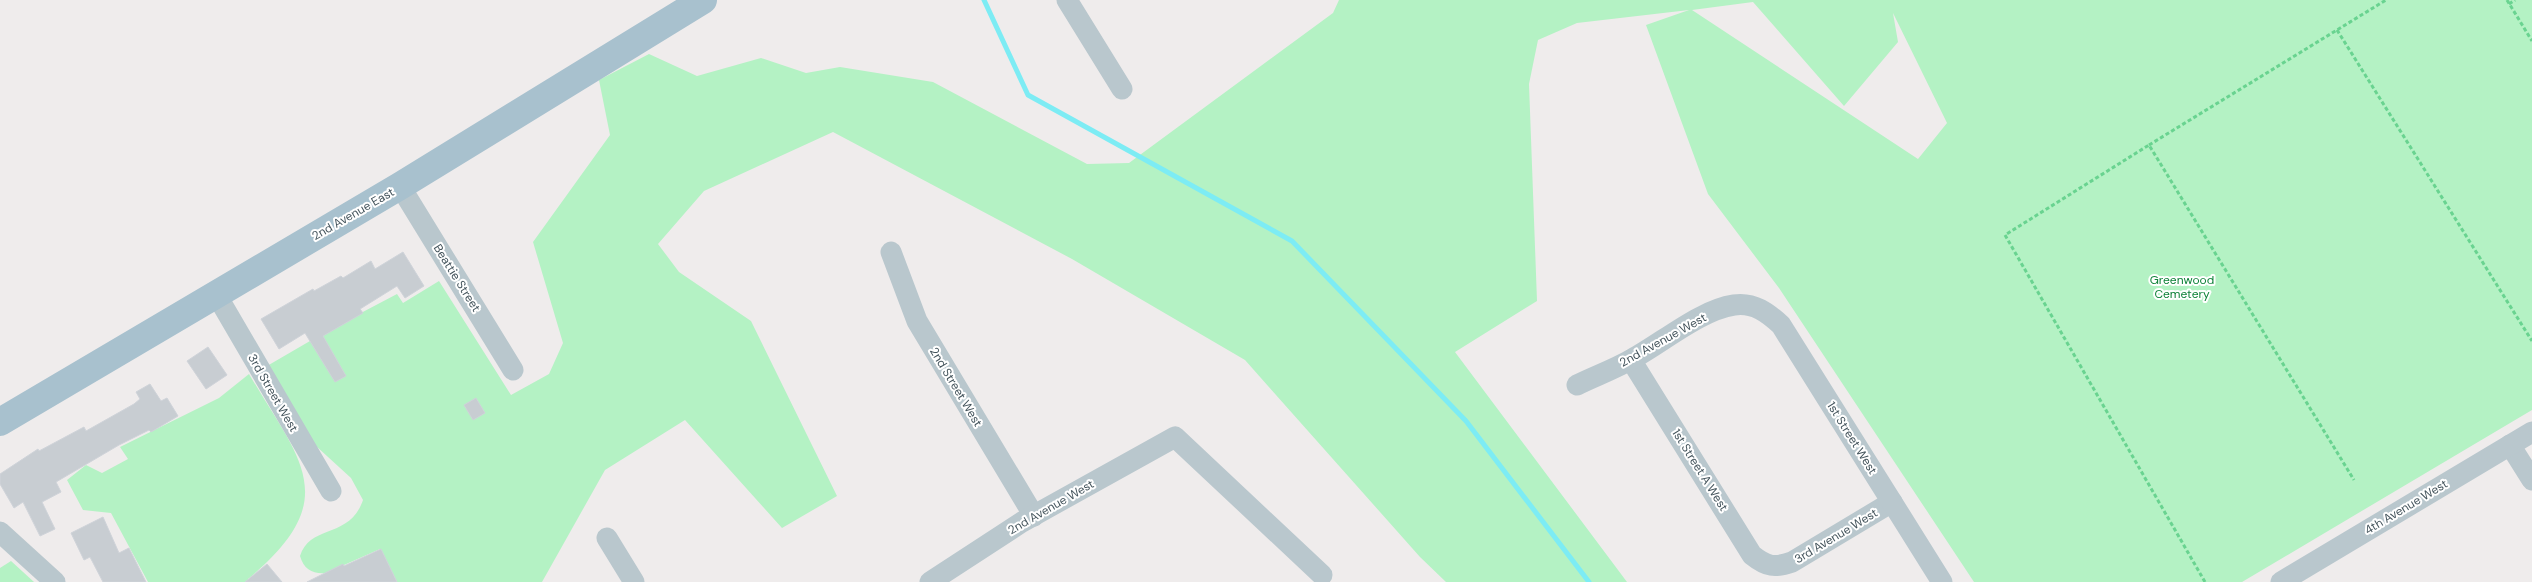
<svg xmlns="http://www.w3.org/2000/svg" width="2532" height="582" font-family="'DM Sans',sans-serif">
	<rect width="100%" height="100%" fill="#efecec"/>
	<!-- green -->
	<g fill="#b4f2c4" fill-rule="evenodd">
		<path d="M1339,0H2532V410L2242,582H1974L1779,288L1708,194L1646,25L1689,10L1577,23L1538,40L1529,84L1537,301L1455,352L1627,582H1446L1420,557L1245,360L1072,259L833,132L704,191L658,244L679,272L751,321L837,496L782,528L685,420L605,470L542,582H397L380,549L326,573C313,574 304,570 300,556C310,524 350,539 363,500L351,478L316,446L267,366L310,341L324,363L321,334L397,294L403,303L439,281L511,395L549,374L563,343L533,242L610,135L599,80L649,54L697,76L761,58L806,73L840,67L933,82L1087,164L1129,163L1333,13ZM1753,2L1844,106L1898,42L1893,13L1947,123L1918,159L1692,10Z"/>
		<path d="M249,374C301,462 344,499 248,579L250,582H148L111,513L83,510L67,480L86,465L102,473L128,459L120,447L219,398Z"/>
		<path d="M11,561L34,582H0V568Z"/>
	</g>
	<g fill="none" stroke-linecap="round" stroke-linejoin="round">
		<!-- stream -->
		<path stroke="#7decf4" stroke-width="5" d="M984,0L1028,95L1292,241L1466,421L1589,582"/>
	</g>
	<!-- building -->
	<g fill="#c8cdd2" stroke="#cfd3d9">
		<path d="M403,252L424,286L405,298L397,286L360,309L363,313L323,336L346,376L335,382L305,333L279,349L261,319L313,289L314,291L341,276L343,278L371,261L375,269Z"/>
		<path d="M208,347L227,375L206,389L187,361Z"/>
		<path d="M150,384L161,401L167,398L178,416L151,432L149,430L119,445L56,482L61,492L42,502L55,529L40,536L23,502L14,508L0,484V474L38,449L39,451L84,427L86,431L134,404L140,399L136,392Z"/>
		<path d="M476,398L485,413L473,420L464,405Z"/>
		<path d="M103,517L119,553L129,548L146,582H103L90,557L84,560L71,533Z"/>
		<path d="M381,549L397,582H307L343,564L344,566Z"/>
		<path d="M267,564L282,582H245Z"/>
	</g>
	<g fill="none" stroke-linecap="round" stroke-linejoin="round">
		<!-- path -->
		<g stroke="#69d390" stroke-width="3" stroke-dasharray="4 2.5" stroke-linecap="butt">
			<path d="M2507,0L2532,41"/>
			<path d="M2509,4L2515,0"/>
			<path d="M2337,30L2532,341"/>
			<path d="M2149,145L2386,0"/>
			<path d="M2205,582L2005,235L2149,145L2354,480"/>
		</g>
		<!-- minor -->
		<g stroke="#b9c7cd" stroke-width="21">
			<path d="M1067,0L1122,89"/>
			<path d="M400,186L513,370"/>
			<path d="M891,252L917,321L1034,516"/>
			<path d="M216,294L331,491"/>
			<path d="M1631,360L1752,555C1767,567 1775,568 1792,562L1892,502"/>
			<path d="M1577,385C1595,376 1615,369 1632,359C1662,343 1700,310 1734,305C1754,302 1768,313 1781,325L1942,582"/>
			<path d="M2510,445L2532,480"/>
			<path d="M0,532L55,582"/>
			<path d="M607,538L634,582"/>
			<path d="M930,582L1022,522L1175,437L1322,575"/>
			<path d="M2281,582L2532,432"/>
		</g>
		<!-- major -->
		<path stroke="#a8c1ce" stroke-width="28" d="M0,422L400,186L703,0"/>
	</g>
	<g text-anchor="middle" stroke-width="4" stroke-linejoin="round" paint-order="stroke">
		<!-- street labels -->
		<g font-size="12" fill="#43535b" stroke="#fff">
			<text transform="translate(353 214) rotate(-30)" y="4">2nd Avenue East</text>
			<text transform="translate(457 278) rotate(58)" y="4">Beattie Street</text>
			<text transform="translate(1663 340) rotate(-29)" y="4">2nd Avenue West</text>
			<text transform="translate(956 387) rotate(59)" y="4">2nd Street West</text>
			<text transform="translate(273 393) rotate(60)" y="4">3rd Street West</text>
			<text transform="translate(1852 438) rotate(58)" y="4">1st Street West</text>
			<text transform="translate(1700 470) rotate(58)" y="4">1st Street A West</text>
			<text transform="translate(1051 507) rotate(-30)" y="4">2nd Avenue West</text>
			<text transform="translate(2406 507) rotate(-31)" y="4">4th Avenue West</text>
			<text transform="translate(1836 536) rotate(-31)" y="4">3rd Avenue West</text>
		</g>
		<!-- park labels -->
		<g font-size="12" fill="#0e8238" stroke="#fff">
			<text x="2182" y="284">Greenwood<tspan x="2182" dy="14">Cemetery</tspan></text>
		</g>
	</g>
</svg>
